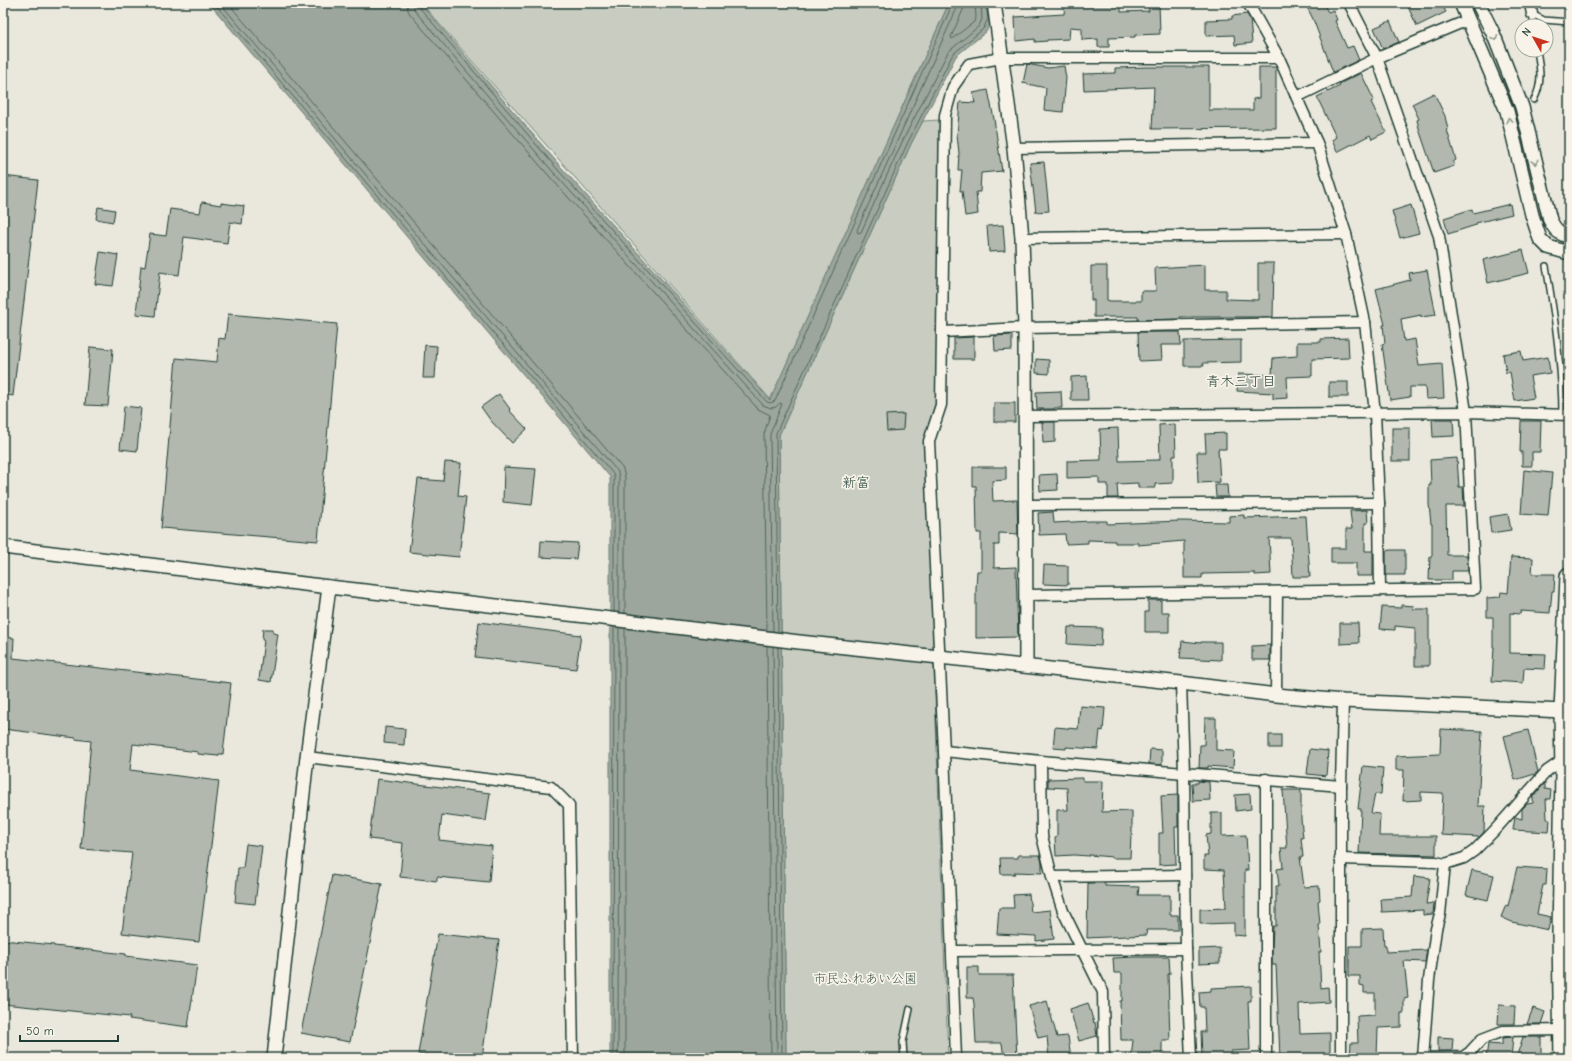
<svg xmlns="http://www.w3.org/2000/svg" width="1572" height="1061" font-family="'Comic Neue','Klee One',sans-serif">
	<rect width="100%" height="100%" fill="#eae8dd"/>
	<filter id="ink" filterUnits="userSpaceOnUse"><feTurbulence type="fractalNoise" baseFrequency=".025" numOctaves="2"/><feDisplacementMap in="SourceGraphic" scale="8" xChannelSelector="R" yChannelSelector="G"/><feConvolveMatrix kernelMatrix="1 2 1 2 8 2 1 2 1" color-interpolation-filters="sRGB"/></filter>
	<g filter="url(#ink)">
		<!-- green -->
		<g fill="#c8ccc1" stroke="#74847a">
			<path d="M421,3H949L771,400Z"/>
			<path d="M940,120L937,404L926,441L948,1058H786L779,435L911,144L923,121Z"/>
		</g>
		<!-- water -->
		<path fill="#9ca69c" stroke="#6a7c72" d="M209,3H420L561,167L770,400L949,3H989L992,20L986,32L956,56L911,144L779,435L786,1058H610V477Z"/>
		<g fill="none" stroke-linecap="round" stroke-linejoin="round">
			<!-- shore -->
			<g stroke="#51675e" stroke-width="1">
				<path d="M214,3L614,475V612"/>
				<path d="M220,3L618,472L619,478V613"/>
				<path d="M228,3L623,469L625,478V613"/>
				<path d="M407,3L408,10L410,14L550,177L758,409L770,415L764,434L767,630"/>
				<path d="M413,3L415,11L554,173L763,405L771,408L776,407L780,403L782,404L770,434L773,631"/>
				<path d="M418,3L419,7L558,170L767,402L770,403L775,401L953,3"/>
				<path d="M958,3L957,8L857,230L858,233L861,232L903,140L948,52L979,26L982,19L981,3"/>
				<path d="M964,3L963,10L951,37L952,39L974,22L976,18L975,3"/>
				<path d="M778,632L776,433L908,142L953,54L983,29L988,19L986,3"/>
				<path d="M767,646L771,1058"/>
				<path d="M773,646L777,1058"/>
				<path d="M778,647L782,1058"/>
				<path d="M613,1058L614,627"/>
				<path d="M618,1058L619,628"/>
				<path d="M625,1058V628"/>
			</g>
		</g>
		<!-- building -->
		<g fill="#b2b8ae" stroke="#1f3d34">
			<path d="M1065,3H1121V12L1149,11L1148,3H1159L1160,34L1135,35V37L1109,38V47H1098V39L1082,40V28L1070,27L1069,39L1047,40V41L1035,42V39L1016,41L1015,17L1064,14Z"/>
			<path d="M1305,3H1323L1328,12L1333,10L1337,20L1335,21L1347,48L1353,46L1359,60L1333,72L1313,19Z"/>
			<path d="M1417,3H1441L1446,12L1417,26L1408,7Z"/>
			<path d="M1247,14L1250,19L1252,43L1235,45L1234,35L1206,36V20L1232,19V16Z"/>
			<path d="M1390,21L1399,42L1383,49L1374,28Z"/>
			<path d="M1027,64L1048,68L1064,66L1066,78L1063,112L1044,110L1046,88L1023,83Z"/>
			<path d="M1146,67H1209V110H1253V99L1259,98V67H1276V128L1152,129L1154,87L1084,90L1083,74L1115,73V68Z"/>
			<path d="M1361,73L1374,100L1371,102L1386,132L1372,139L1370,135L1337,152L1332,140L1336,137L1317,97L1340,86L1339,84Z"/>
			<path d="M988,90L994,119L1002,171L981,173L980,192H976L978,214L965,216L962,191H960L962,170H958L959,153L957,135L960,102L975,103L973,93Z"/>
			<path d="M1434,93L1445,116L1448,130H1447L1456,160L1453,162L1454,166L1434,173L1420,132L1417,120L1419,119L1412,104Z"/>
			<path d="M1044,162L1049,211L1036,212L1030,163Z"/>
			<path d="M3,176L38,180L13,396L3,394Z"/>
			<path d="M202,202L221,205V203L244,206L242,224L230,222L227,243L184,237L179,275L160,272L155,316L136,314L141,266L145,267L150,234L166,236L170,209L200,213Z"/>
			<path d="M1510,204L1512,214L1476,223V225L1448,234L1444,218L1472,209L1473,213Z"/>
			<path d="M1411,205L1419,233L1400,238L1392,211Z"/>
			<path d="M98,207L115,210L113,222L96,219Z"/>
			<path d="M1003,225L1005,251L989,252L987,226Z"/>
			<path d="M1523,250L1529,273L1488,283L1483,260Z"/>
			<path d="M100,252L118,255L113,286L95,284Z"/>
			<path d="M1258,263H1274L1273,317H1180V319L1138,320V317H1094V300H1091V266H1107V300L1110,301H1141V291H1156L1155,268L1205,265V290H1226V299L1258,300Z"/>
			<path d="M1427,270L1436,315L1421,317V315L1401,319L1404,341L1415,339L1419,366L1442,364L1444,398L1426,399L1425,387H1410V397L1390,400L1382,344L1385,343L1383,325H1385L1376,289L1410,280L1409,273Z"/>
			<path d="M228,314L337,324L318,541L161,528L176,358L217,362L219,338L225,339Z"/>
			<path d="M1138,332H1180L1181,345H1161L1162,360L1139,361Z"/>
			<path d="M1012,335V350L995,351L994,336Z"/>
			<path d="M974,337V359H954V338Z"/>
			<path d="M1348,338L1349,358L1312,359V376L1287,377L1288,398L1273,399V393L1237,391L1238,374L1272,375L1273,358L1297,356V342H1321V339Z"/>
			<path d="M1241,340V362L1203,363L1204,366H1184V341Z"/>
			<path d="M425,345L437,346L435,378H423Z"/>
			<path d="M90,347L113,349L108,406L85,405Z"/>
			<path d="M1521,351L1523,361L1548,357L1550,373L1530,376L1534,398L1515,401L1510,372L1506,373L1503,354Z"/>
			<path d="M1036,359L1049,360V374L1036,373Z"/>
			<path d="M1087,376L1088,400H1071V377Z"/>
			<rect x="1329" y="382" width="19" height="15"/>
			<path d="M1061,391L1062,408H1054V409H1037L1036,392Z"/>
			<path d="M499,394L510,409L509,410L527,429L512,443L491,421L481,407Z"/>
			<rect x="994" y="403" width="21" height="19"/>
			<path d="M124,406L141,408L137,451L120,449Z"/>
			<path d="M904,414L903,430L887,431L886,415Z"/>
			<path d="M1432,419H1453L1454,436L1433,437Z"/>
			<path d="M1521,421H1541L1540,452H1532V466H1522V452H1520Z"/>
			<path d="M1042,422H1055V442L1043,443Z"/>
			<path d="M1175,424L1176,456H1173V483L1155,484V488H1138V483L1117,484L1118,498H1108V484H1099V477L1067,478V461L1101,460L1100,429L1118,428L1119,461L1158,460L1160,459L1159,425Z"/>
			<rect x="1392" y="428" width="18" height="33"/>
			<path d="M1226,433V449H1218L1220,482L1198,483L1197,452H1206L1205,434Z"/>
			<path d="M1457,458L1459,487H1463L1464,506H1446L1447,555H1467L1468,571H1452V580H1429L1430,556H1432V524H1431L1429,504V485H1431L1430,460Z"/>
			<path d="M445,462L461,463L458,496L466,497L459,557L409,552L418,479L443,481Z"/>
			<path d="M504,467L536,469L532,505L503,502Z"/>
			<path d="M973,467H1006V480L992,481L993,501L1017,500L1018,534L999,533V545H994V568L1016,567L1018,637L976,638V588L977,571H981V533H977L976,486H973Z"/>
			<path d="M1524,470L1552,473L1548,516L1521,514Z"/>
			<path d="M1057,474L1058,490L1040,491L1039,475Z"/>
			<path d="M1215,485H1227L1228,497H1216Z"/>
			<path d="M1367,510L1368,523H1365V551H1373V576H1356V563H1331V548H1346V529H1352L1350,511Z"/>
			<path d="M1053,512L1054,523L1091,521H1107V524L1180,521L1229,522V516L1244,515V518L1306,516L1310,577H1293L1291,538H1269L1271,574L1255,575V573L1202,574V578H1184V541L1138,545V543H1115V541L1088,540V543L1066,544L1065,534L1039,535L1038,513Z"/>
			<path d="M1508,514L1511,530L1491,533L1489,517Z"/>
			<path d="M541,541L578,543L576,559L540,557Z"/>
			<path d="M1390,550H1405V575H1386V551Z"/>
			<path d="M1511,557L1533,558L1532,574H1555L1554,591H1552L1550,613L1521,611L1520,614L1510,613V653L1546,654L1545,669L1524,668L1523,683L1492,681L1494,647H1493V617H1487V598L1500,597L1501,592L1508,593Z"/>
			<path d="M1044,565L1068,566V585L1043,584Z"/>
			<path d="M1148,600H1161V612H1169V632H1145V612H1148Z"/>
			<path d="M1401,605L1414,606L1413,609H1429V666H1415V628L1395,626V630L1380,629L1382,607L1401,608Z"/>
			<path d="M479,622L581,635L576,669L475,657Z"/>
			<path d="M1340,623H1358L1359,643L1340,644Z"/>
			<path d="M1068,627L1102,628L1101,646L1067,644Z"/>
			<path d="M263,629H273V633L278,634L271,682L259,680L264,640H262Z"/>
			<path d="M3,637L14,638L13,658L231,683L223,754H219L218,756L198,754V752L133,744L130,770L219,781L199,942L122,933L132,853L81,849L91,741L75,739L76,738L3,729Z"/>
			<path d="M1182,641L1201,643V642H1221V660L1180,658Z"/>
			<path d="M1270,645V660H1252V646Z"/>
			<path d="M1080,706L1105,708L1103,731L1100,730L1098,749L1066,747V749L1053,748L1055,727L1078,729Z"/>
			<path d="M1205,718H1216V750L1234,751L1233,768L1208,766V768H1199L1200,745H1204Z"/>
			<path d="M385,727L405,729L404,745L384,743Z"/>
			<path d="M1441,729L1482,731L1478,806H1485L1484,832L1479,837L1441,835L1443,793L1421,792V800L1403,801L1404,770H1396V756L1440,754Z"/>
			<path d="M1528,730L1538,772L1535,774L1515,780L1504,736Z"/>
			<rect x="1269" y="735" width="12" height="13"/>
			<path d="M1150,749L1162,750V765L1149,764Z"/>
			<path d="M1310,749L1328,751L1326,776L1307,774Z"/>
			<path d="M1363,766L1383,768L1381,794H1375L1371,813L1380,814L1379,836H1436V855L1359,853L1361,809H1358Z"/>
			<path d="M1083,778V781H1103L1102,812L1132,811V835H1131L1130,858H1112V857L1089,855V856L1074,855L1056,856L1055,838L1057,837V810H1068L1067,788L1048,787V779Z"/>
			<path d="M377,779L490,793L486,821L442,815L439,840L492,846L489,882L437,877V881L400,877L403,843L369,839Z"/>
			<path d="M1198,781L1209,782L1210,800L1193,801L1192,783H1198Z"/>
			<path d="M1545,783V789L1551,790L1550,799H1546L1547,819H1550L1549,832L1513,830L1515,817L1522,819V809L1527,804L1533,803V798H1532Z"/>
			<path d="M1283,790H1301V819L1303,838H1301L1303,857H1300L1304,887L1319,886L1320,900L1318,901L1320,925H1319L1321,952H1319L1321,988L1328,987L1329,1002L1299,1004L1300,1034L1330,1033V1058H1280L1276,965H1272V950L1273,926H1276V886H1279L1277,869L1283,868L1281,848H1287Z"/>
			<path d="M1250,794L1251,809L1236,811L1235,795Z"/>
			<path d="M1178,795V827H1175L1176,864L1159,865V833H1163L1161,796Z"/>
			<path d="M1211,813H1222V836L1246,835L1248,870H1245V936L1234,935V923L1200,924V909L1226,908L1224,870L1204,869V856H1208L1206,835L1211,834Z"/>
			<path d="M246,844L262,846L255,904L235,902L238,868H243Z"/>
			<path d="M1018,855H1040L1042,863V873L1014,872L1015,874H1001L1000,858H1018Z"/>
			<path d="M1517,867L1547,869L1546,885H1543L1537,914L1551,917L1548,930L1512,922L1501,917L1506,905L1508,906Z"/>
			<path d="M1472,870L1494,875L1488,900L1466,895Z"/>
			<path d="M332,875L382,884L350,1042L301,1033Z"/>
			<path d="M1414,876L1430,878L1426,904L1434,903L1433,914L1423,915V910L1382,912L1381,899L1412,897Z"/>
			<path d="M1088,883H1105V886L1139,887L1138,895H1170V915H1178V930H1146L1147,935L1087,938Z"/>
			<path d="M1029,894L1031,912L1050,910L1054,939L1036,941V936L997,934L999,908H1014L1013,895Z"/>
			<path d="M1383,928L1384,946H1386V952L1427,950L1425,962L1404,961L1408,998L1404,999V1013H1401V1027L1378,1028L1377,1057L1350,1058L1351,1043H1358L1357,1016L1375,1015V993H1364V986L1360,985V976H1349V946H1362V929Z"/>
			<path d="M438,934L499,940L482,1058H448L418,1054Z"/>
			<path d="M3,940L54,945V946L126,954V956L197,965L188,1027L129,1019L130,1017L3,1004Z"/>
			<path d="M1220,948V963L1199,964V949Z"/>
			<path d="M1134,957H1169L1170,974H1168L1170,1040H1162V1058H1131L1133,1040H1121L1120,1001H1122V973H1114L1113,958Z"/>
			<path d="M967,967H979V975H1013L1017,1058H1004L1002,1043H976L974,1004L973,998H967Z"/>
			<path d="M1251,986V1001H1248L1250,1050L1231,1051V1058H1202L1201,1032H1205L1204,1007H1200L1199,992L1211,991V988Z"/>
			<path d="M1047,1001L1057,1037L1068,1036L1071,1058H1049L1047,1036L1038,1038L1029,1006Z"/>
			<path d="M1088,1003L1094,1023L1095,1022L1097,1036L1079,1041L1070,1009Z"/>
			<path d="M1499,1005L1515,1006L1514,1024H1498Z"/>
			<path d="M1533,1008L1545,1012L1541,1024H1527Z"/>
			<path d="M1438,1037L1453,1038L1452,1051H1438Z"/>
			<path d="M1513,1037L1511,1058H1486L1488,1044L1502,1045V1038Z"/>
			<path d="M1523,1037H1541V1058H1516Z"/>
		</g>
		<g fill="none" stroke-linecap="round" stroke-linejoin="round">
			<defs>
				<g id="service">
					<path d="M1532,14L1544,20L1569,22"/>
					<path d="M1532,14L1534,26"/>
					<path d="M1534,100C1543,82 1540,69 1537,50"/>
					<path d="M1546,266C1555,316 1562,364 1562,415"/>
					<path d="M904,1058L903,1042L910,1009"/>
				</g>
				<g id="minor">
					<path d="M1530,3L1532,14"/>
					<path d="M1297,97L1377,58L1468,20"/>
					<path d="M1014,148L1317,143"/>
					<path d="M1022,238L1346,234"/>
					<path d="M1365,322L1375,413L1379,503L1380,590"/>
					<path d="M942,332L1025,328L1365,322L1346,234L1317,143L1279,58L1248,3"/>
					<path d="M1025,416L1466,412L1569,415"/>
					<path d="M1026,505L1379,503"/>
					<path d="M1026,595L1475,589L1466,412L1439,236L1377,58L1349,3"/>
					<path d="M1181,683L1184,773L1186,949L1191,1058"/>
					<path d="M1276,695L1277,592"/>
					<path d="M944,751L1041,761L1341,786"/>
					<path d="M307,757L551,787L569,805L573,1058"/>
					<path d="M1041,761L1042,836L1052,877L1063,911L1103,992L1104,1058"/>
					<path d="M1266,779V1058"/>
					<path d="M1340,859L1436,862L1445,864L1464,858L1474,851L1494,831L1547,771L1563,760"/>
					<path d="M1052,877L1185,875"/>
					<path d="M952,951L1186,949"/>
					<path d="M956,1058L944,751L929,441L941,405L945,115L953,87L969,64L1001,58H1279"/>
					<path d="M1341,1058V786L1343,701"/>
					<path d="M1423,1058L1429,980L1436,929L1440,914L1445,864"/>
					<path d="M1423,1058L1463,1057L1470,1052L1482,1039L1503,1031L1563,1030"/>
				</g>
				<g id="tertiary">
					<path d="M994,3L1014,148L1022,238L1025,328L1026,666"/>
					<path d="M1461,3L1507,111L1532,215L1540,239L1548,247L1569,253"/>
					<path d="M1478,3L1493,33L1522,107L1550,220C1555,230 1559,234 1569,236"/>
					<path d="M3,547L329,587L586,616L799,642L1181,683L1276,695L1343,701L1563,711"/>
					<path d="M274,1058L307,757L329,587"/>
				</g>
				<path id="trunk" d="M1563,1058L1561,934L1564,773L1563,711L1569,576"/>
			</defs>
			<!-- service casing -->
			<use href="#service" stroke="#1f3d34" stroke-width="8"/>
			<!-- minor casing -->
			<use href="#minor" stroke="#1f3d34" stroke-width="13"/>
			<!-- tertiary casing -->
			<use href="#tertiary" stroke="#1f3d34" stroke-width="16"/>
			<!-- trunk casing -->
			<use href="#trunk" stroke="#1f3d34" stroke-width="20"/>
			<!-- service -->
			<use href="#service" stroke="#f7f3e8" stroke-width="5"/>
			<!-- minor -->
			<use href="#minor" stroke="#f7f3e8" stroke-width="10"/>
			<!-- tertiary -->
			<use href="#tertiary" stroke="#f7f3e8" stroke-width="13"/>
			<!-- trunk -->
			<use href="#trunk" stroke="#f7f3e8" stroke-width="17"/>
		</g>
		<!-- one-way arrows -->
		<defs><path id="oneway-chevron" d="M-2-3.5L2.5 0L-2 3.5" fill="none" stroke-width="1.6" stroke-linecap="round" stroke-linejoin="round"/></defs>
		<g stroke="#8b988e">
			<use href="#oneway-chevron" transform="translate(1495 38) rotate(68)"/>
			<use href="#oneway-chevron" transform="translate(1509 120) rotate(-105)"/>
			<use href="#oneway-chevron" transform="translate(1535 162) rotate(76)"/>
		</g>
	</g>
	<g text-anchor="middle" stroke-width="3.5" stroke-linejoin="round" paint-order="stroke">
		<!-- park labels -->
		<g font-size="13" fill="#415a50" stroke="#f7f3e8">
			<text x="865" y="983">市民ふれあい公園</text>
		</g>
		<!-- neighbourhood labels -->
		<g font-size="14" fill="#1f3d34" stroke="#f7f3e8">
			<text x="1241" y="386">青木三丁目</text>
			<text x="856" y="487">新富</text>
		</g>
	</g>
	<!-- margin -->
	<rect width="1572" height="1061" fill="none" stroke="#f7f3e8" stroke-width="16"/>
	<rect x="8" y="8" width="1556" height="1045" fill="none" stroke="#1f3d34" stroke-width="1.5" filter="url(#ink)"/>
	<!-- north arrow -->
	<g transform="translate(1534 38) rotate(309)"><circle r="19" fill="#f7f3e8" stroke="#a1aaa0"/>
	<path d="M0-3L7 15L0 10L-7 15Z" fill="#c8321e"/>
	<text y="-6" font-size="11" font-weight="bold" text-anchor="middle" fill="#1f3d34">N</text>
	</g>
	<!-- scale -->
	<path d="M20 1035v6h98v-6" fill="none" stroke="#1f3d34" stroke-width="2"/>
	<text x="26" y="1035" font-size="12" fill="#1f3d34" stroke="#f7f3e8" stroke-width="3" paint-order="stroke">50 m</text>
</svg>
